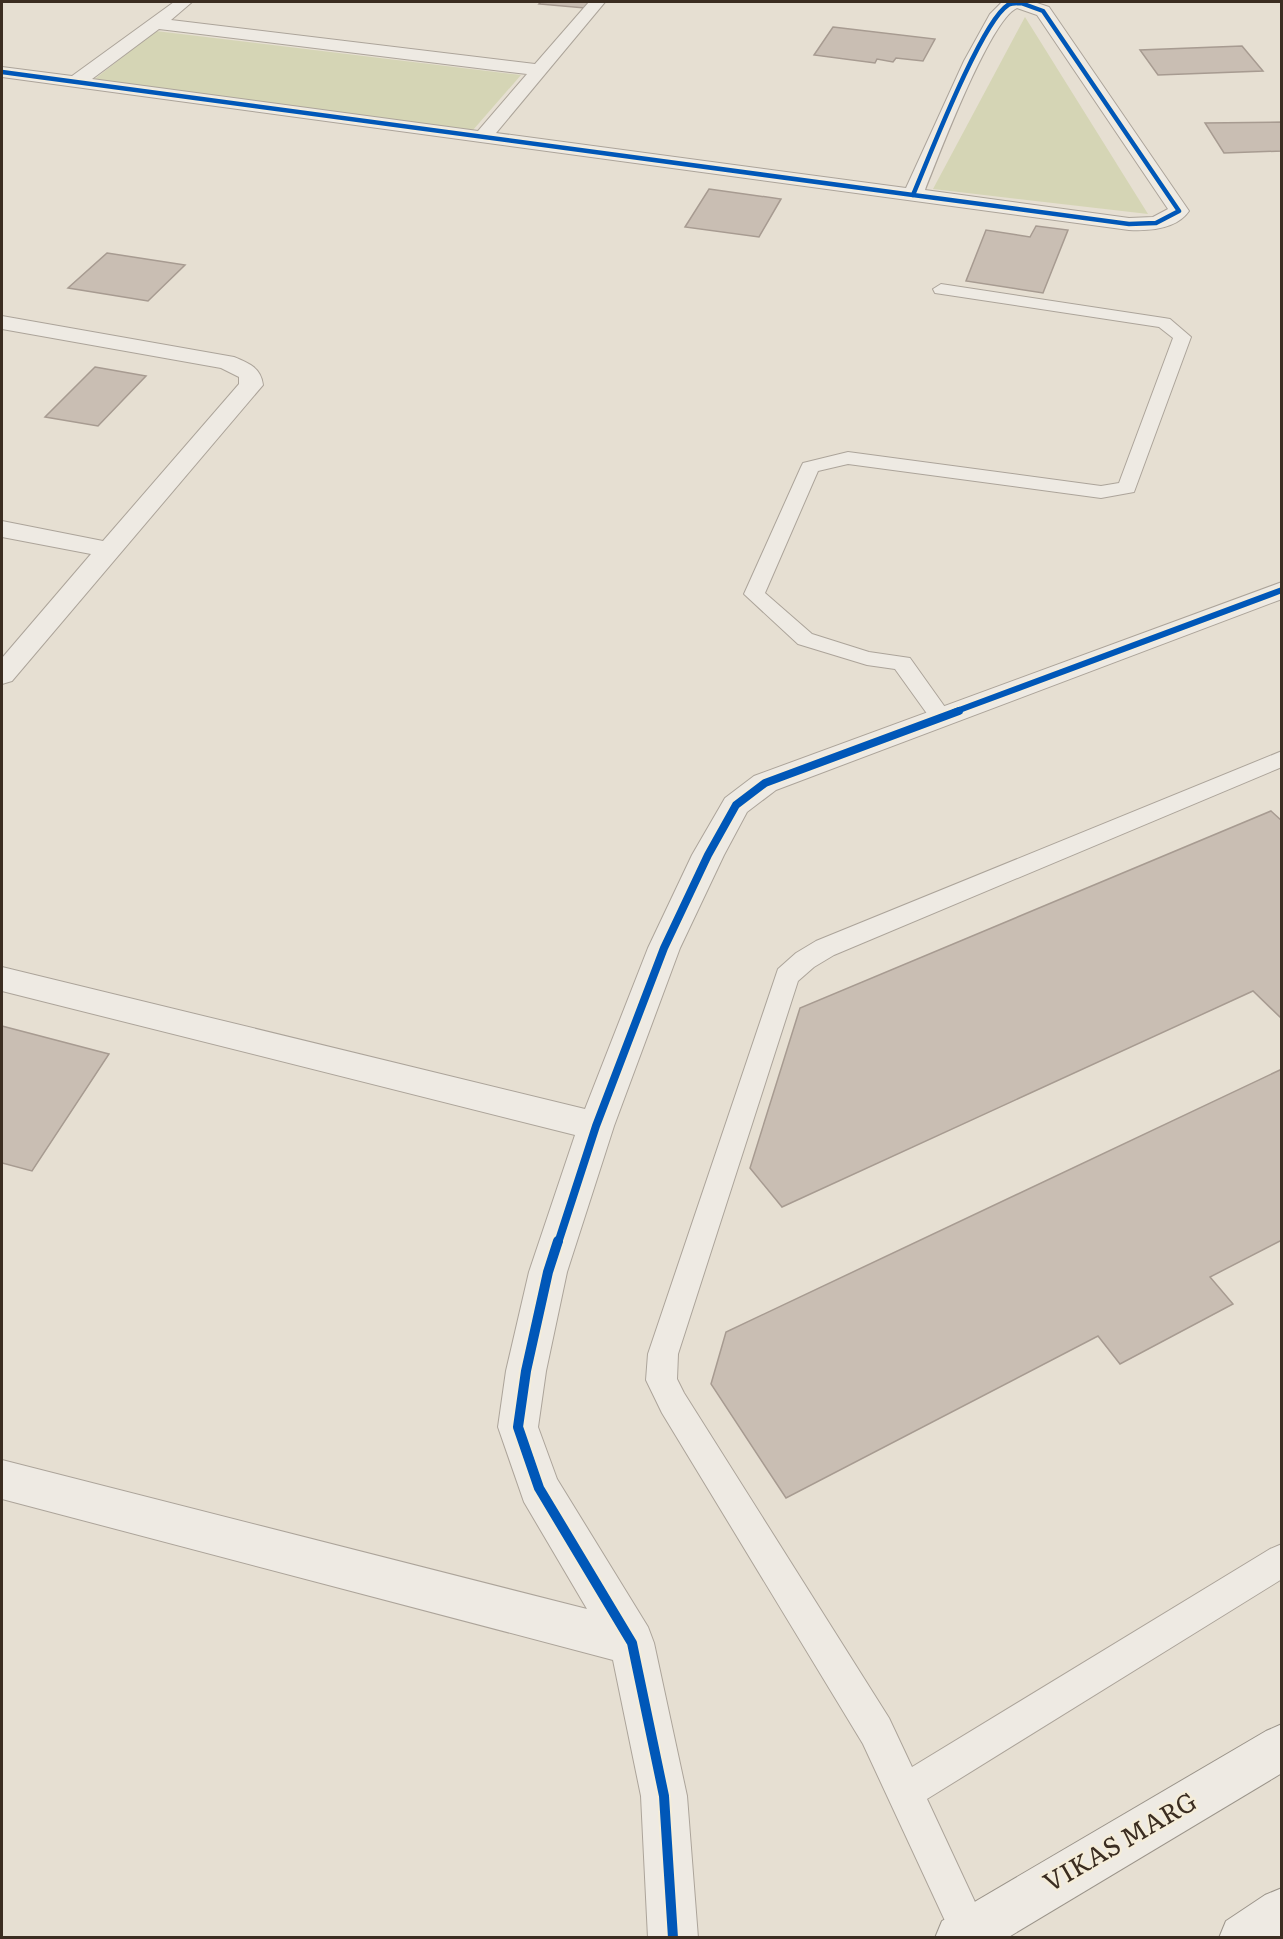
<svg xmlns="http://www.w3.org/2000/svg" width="1283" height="1939" font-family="Literata,serif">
	<rect width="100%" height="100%" fill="#e6dfd2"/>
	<!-- green -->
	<g fill="#d5d5b5">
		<path d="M1025,17L1148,214L933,189Z"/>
		<path d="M156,31L521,75L473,130L92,81Z"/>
	</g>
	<!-- building -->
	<g fill="#c9beb3" stroke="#a79b91" stroke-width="1.5">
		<path d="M541,2H592L585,8L539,4Z"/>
		<path d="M833,27L935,39L923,61L896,58L893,62L877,59L875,63L814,55Z"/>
		<path d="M1242,46L1263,71L1158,75L1140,50Z"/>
		<path d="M1282,122V151L1224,153L1205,123Z"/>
		<path d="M709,189L781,199L759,237L685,227Z"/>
		<path d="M1036,226L1068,230L1043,293L966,281L986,230L1030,237Z"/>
		<path d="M107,253L185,265L148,301L68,288Z"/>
		<path d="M95,367L146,376L98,426L45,417Z"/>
		<path d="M1271,811L1282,821V1019L1253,991L782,1207L750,1168L800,1008Z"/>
		<path d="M2,1026L109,1054L32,1171L2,1163Z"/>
		<path d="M1282,1069V1240L1210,1277L1233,1304L1120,1364L1098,1336L786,1498L711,1384L726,1332Z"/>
	</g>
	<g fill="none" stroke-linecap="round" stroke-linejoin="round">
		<defs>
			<g id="lane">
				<path d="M941,284L1164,318L1170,319L1191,337L1134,492L1101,498L848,464L818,471L765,593L812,634L869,652L910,658L952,717L949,722L941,724L933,722L895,669L867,665L798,644L744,594L801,467L803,463L848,452L1101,486L1119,483L1173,338L1159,327L935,293L933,289Z"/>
				<path d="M1282,751V767L834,955L814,967L798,981L678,1354L677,1379L684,1393L889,1718L912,1767L1270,1549L1282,1544V1579L927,1799L988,1930L985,1938H953L863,1744L662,1413L646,1380L648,1354L778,969L796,953L816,941Z"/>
			</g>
			<g id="street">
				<path d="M174,2H192L171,20L535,64L589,2H605L496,133L906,188L964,61L990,14L1002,2H1034L1049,7L1189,211C1177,229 1149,231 1129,230L2,77V67L72,76ZM1017,8L1037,15L1168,209L1153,217L1129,218L925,190C938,158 990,19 1017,8ZM159,29L527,74L478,131L92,79Z"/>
				<path d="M2,316L234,357C249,363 261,368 263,385L12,681L2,684V658L91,554L2,537V521L103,541L239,384V377L221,368L2,329Z"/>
				<path d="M1282,582V599L776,790L747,812L724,855L680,948L614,1126L567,1272L546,1371L538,1427L557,1479L648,1627L654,1643L687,1796L698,1938H648L641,1796L613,1660L2,1499V1460L587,1609L524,1502L498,1427L506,1371L529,1272L575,1135L2,991V967L585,1109L648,948L692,855L725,798L754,776Z"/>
			</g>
			<g id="secondary">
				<path d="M1282,1724V1773L1007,1938H935L942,1921L1266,1731Z"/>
				<path d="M1282,1888V1938H1219L1226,1921L1265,1895Z"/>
			</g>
		</defs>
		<!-- lane casing -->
		<use href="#lane" stroke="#aca49a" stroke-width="2"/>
		<!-- street casing -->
		<use href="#street" stroke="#aca49a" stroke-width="2"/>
		<!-- secondary casing -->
		<use href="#secondary" stroke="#9b948a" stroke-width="2"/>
		<!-- lane -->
		<use href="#lane" fill="#eeeae3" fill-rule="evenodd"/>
		<!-- street -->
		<use href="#street" fill="#eeeae3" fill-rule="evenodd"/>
		<!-- secondary -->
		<use href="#secondary" fill="#eeeae3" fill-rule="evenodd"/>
		<defs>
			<g id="cycleway-far3">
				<path d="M1021,3L1043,11L1179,211L1156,223L1129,224L913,195C928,160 981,22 1008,5C1012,3 1017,3 1021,3Z"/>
				<path d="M2,72L913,195"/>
			</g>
			<path id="cycleway-far2" d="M954,712L1282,590"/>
			<path id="cycleway-far1" d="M558,1243L596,1126L664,948L708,855L736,805L765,783L959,711"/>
			<path id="cycleway" d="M558,1241L548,1272L526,1371L518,1427L539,1488L632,1643L664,1796L673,1938"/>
		</defs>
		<!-- cycleway-far3 casing -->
		<use href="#cycleway-far3" stroke="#f5edd9" stroke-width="7"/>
		<!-- cycleway-far2 casing -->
		<use href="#cycleway-far2" stroke="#f5edd9" stroke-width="9"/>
		<!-- cycleway-far1 casing -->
		<use href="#cycleway-far1" stroke="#f5edd9" stroke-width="11"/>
		<!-- cycleway casing -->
		<use href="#cycleway" stroke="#f5edd9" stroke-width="14"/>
		<!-- cycleway-far3 -->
		<use href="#cycleway-far3" stroke="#0057b8" stroke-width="4.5"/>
		<!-- cycleway-far2 -->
		<use href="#cycleway-far2" stroke="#0057b8" stroke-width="6"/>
		<!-- cycleway-far1 -->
		<use href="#cycleway-far1" stroke="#0057b8" stroke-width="8"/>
		<!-- cycleway -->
		<use href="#cycleway" stroke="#0057b8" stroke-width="10"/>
	</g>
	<g text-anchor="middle" stroke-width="4.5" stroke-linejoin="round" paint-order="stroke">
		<!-- near-street labels -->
		<g font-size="26" fill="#3b2d21" stroke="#f5edd9">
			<text transform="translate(1120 1842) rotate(-30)" y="9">VIKAS MARG</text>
		</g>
	</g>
	<!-- border -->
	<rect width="1283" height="1939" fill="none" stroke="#3b2d21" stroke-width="6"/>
</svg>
